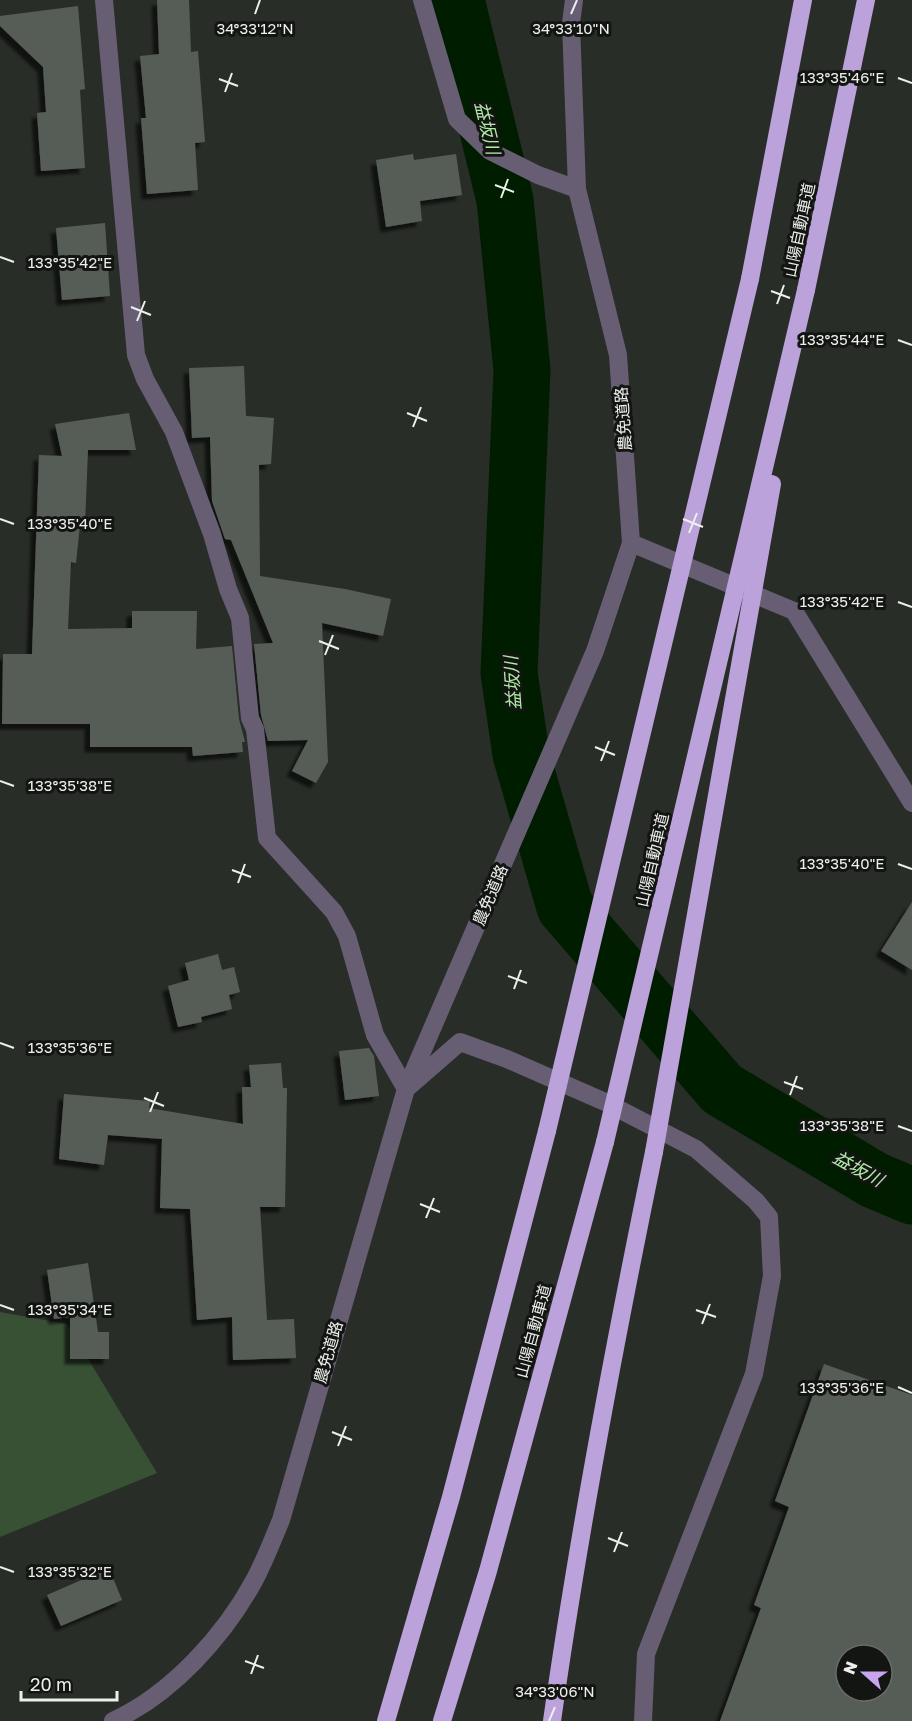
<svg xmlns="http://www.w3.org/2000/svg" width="912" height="1721" font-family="'Golos Text','Noto Sans JP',sans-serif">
	<defs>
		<filter id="shadow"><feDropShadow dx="-5.5" dy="5.5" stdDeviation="1.5" flood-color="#0009"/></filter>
	</defs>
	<rect width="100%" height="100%" fill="#292d28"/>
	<!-- green -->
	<path fill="#385135" d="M0,1312L67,1324L157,1473L0,1537Z"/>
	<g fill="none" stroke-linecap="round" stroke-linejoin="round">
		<!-- river -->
		<path stroke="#011d00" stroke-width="57" d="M456,0L505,200L522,370L509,673L521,754L565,907L722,1089L874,1180L912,1196"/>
	</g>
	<!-- building -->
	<g fill="#575d57" fill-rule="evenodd" filter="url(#shadow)">
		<path d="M157,0H189L191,52L198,51L205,142L195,143L198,190L147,194L141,118H146L140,56L159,54Z"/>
		<path d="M78,6L85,89L80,90L85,168L41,171L37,113L46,112L43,67L0,26V16Z"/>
		<path d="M413,154L414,160L456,154L462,195L420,201L422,221L386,227L376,160Z"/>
		<path d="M105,223L110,296L62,300L56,228Z"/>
		<path d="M244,366L246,416L274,418L271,464L259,465L260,576L345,589L391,599L383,636L322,623L328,762L316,783L292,771L308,740L268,741L261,715L254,644L273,643L231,540L225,539L212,501L210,437L192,438L189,368Z"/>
		<path d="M129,413L136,450H88L85,524L80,525L76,563L71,562L68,629L132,628V611H197L196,649L232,646L239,719L245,742H242L243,752L193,756L192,747H90V724H2L3,654H32L39,455L62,456L55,424Z"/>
		<path d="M912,902V970L881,951Z"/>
		<path d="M218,954L222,970L234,967L240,992L229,995L232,1009L201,1017L202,1022L178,1027L168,986L189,980L185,963Z"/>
		<path d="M369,1048L374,1056L379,1096L345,1100L339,1051Z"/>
		<path d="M281,1063L283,1088H287L285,1207H260L267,1320L294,1319L296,1358L233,1360L232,1317L197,1320L190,1209L160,1208L162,1139L108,1135L104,1165L59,1159L64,1094L150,1101L149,1108L243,1124L242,1087H251L249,1065Z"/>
		<path d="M88,1263L98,1332H109V1359H70V1317L54,1319L47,1270Z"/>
		<path d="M824,1364L912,1395V1721H720L761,1608L754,1605L789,1507L775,1501ZM846,1655H882V1691H846Z"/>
		<path d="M109,1568L122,1600L61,1626L47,1595Z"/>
	</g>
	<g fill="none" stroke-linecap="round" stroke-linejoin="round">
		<!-- minor -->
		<g stroke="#685e74" stroke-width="18">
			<path d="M104,0L136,355L145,379L174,432L212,534L228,589L240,618L250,718L255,729L267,838L334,912L347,936L375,1035L406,1089L460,1042L507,1059L605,1102L696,1149L756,1201L769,1217L772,1276L754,1374L646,1654L643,1721"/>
			<path d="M422,0L457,119L490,151L538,175L577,189"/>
			<path d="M631,543L794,611L912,803"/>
			<path d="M113,1721C172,1694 225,1635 255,1579C265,1560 273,1539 281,1520L406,1089L595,651L631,543L618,355L577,189L571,23L574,0"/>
		</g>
		<!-- highway -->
		<g stroke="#bca2da" stroke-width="18">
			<path d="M750,279L803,0"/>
			<path d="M806,290L866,0"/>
			<path d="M386,1721L451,1497L547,1131"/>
			<path d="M442,1721L488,1571L605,1142"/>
			<path d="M552,1721C579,1530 615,1341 654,1152"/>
		</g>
		<!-- highway-bridge -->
		<g stroke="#bca2da" stroke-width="18">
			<path d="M547,1131L750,279"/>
			<path d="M605,1142L806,290"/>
			<path d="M654,1152L772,484"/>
		</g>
	</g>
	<!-- ticks -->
	<path fill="none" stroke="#ecefeb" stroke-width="2" d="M255,14L260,0M571,14L577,0M898,78L912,83M219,79L238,86M225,92L232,73M495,185L514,192M501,198L508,179M0,257L14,262M771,291L790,298M777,304L784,285M131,307L151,315M137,321L145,301M898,340L912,345M407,413L427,421M413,427L421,407M0,519L14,524M683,519L703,527M689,533L697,513M898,602L912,607M319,641L339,649M325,655L333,635M595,747L615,755M601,761L609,741M0,781L14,786M898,864L912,869M232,870L251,877M238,883L245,864M508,976L527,983M514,989L521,970M0,1043L14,1048M784,1082L803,1089M790,1095L797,1076M144,1098L164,1106M150,1112L158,1092M898,1126L912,1131M420,1204L440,1212M426,1218L434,1198M0,1305L14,1310M696,1310L716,1317M702,1324L710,1304M898,1387L912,1393M332,1432L352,1440M338,1446L346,1426M608,1538L628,1546M614,1552L622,1532M0,1567L14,1572M245,1661L264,1668M251,1674L258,1655M549,1721L555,1707"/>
	<g text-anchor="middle" stroke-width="6" stroke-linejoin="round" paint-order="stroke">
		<!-- street labels -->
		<g font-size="16" fill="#ecefeb" stroke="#131512">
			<text transform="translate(799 230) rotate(-78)" y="6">山陽自動車道</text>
			<text transform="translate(623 419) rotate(-94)" y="6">農免道路</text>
			<text transform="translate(652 860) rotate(-77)" y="6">山陽自動車道</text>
			<text transform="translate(490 895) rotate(-67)" y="6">農免道路</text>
			<text transform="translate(533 1331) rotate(-75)" y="6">山陽自動車道</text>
			<text transform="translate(328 1352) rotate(-74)" y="6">農免道路</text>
		</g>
		<!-- water labels -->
		<g font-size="18" font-style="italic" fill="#aeeca6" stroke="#131512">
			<text transform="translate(487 128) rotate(76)" y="6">益坂川</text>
			<text transform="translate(513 683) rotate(-94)" y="6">益坂川</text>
			<text transform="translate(858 1169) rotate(29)" y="6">益坂川</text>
		</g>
	</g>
	<g font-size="15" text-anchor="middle" fill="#ecefeb" stroke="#131512" stroke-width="6" stroke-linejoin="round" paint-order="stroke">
		<text x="255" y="34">34°33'12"N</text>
		<text x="571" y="34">34°33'10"N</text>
		<text x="842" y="83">133°35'46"E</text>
		<text x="70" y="268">133°35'42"E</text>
		<text x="842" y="345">133°35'44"E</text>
		<text x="70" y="529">133°35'40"E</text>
		<text x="842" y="607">133°35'42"E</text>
		<text x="70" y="791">133°35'38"E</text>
		<text x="842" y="869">133°35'40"E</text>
		<text x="70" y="1053">133°35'36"E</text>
		<text x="842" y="1131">133°35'38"E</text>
		<text x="70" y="1315">133°35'34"E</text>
		<text x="842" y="1393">133°35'36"E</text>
		<text x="70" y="1577">133°35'32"E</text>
		<text x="555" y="1697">34°33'06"N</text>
	</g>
	<!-- north arrow -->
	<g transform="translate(864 1673) rotate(291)"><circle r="28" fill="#131512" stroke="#6a6c69" stroke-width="1.5"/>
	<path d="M0-4.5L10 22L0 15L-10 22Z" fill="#c8a6ef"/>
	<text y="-9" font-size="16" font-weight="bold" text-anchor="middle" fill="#ecefeb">N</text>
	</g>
	<!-- scale -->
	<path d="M21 1691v9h96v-9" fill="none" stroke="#ecefeb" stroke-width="3"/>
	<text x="30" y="1691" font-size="18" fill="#ecefeb" stroke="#131512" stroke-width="4.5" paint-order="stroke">20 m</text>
</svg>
